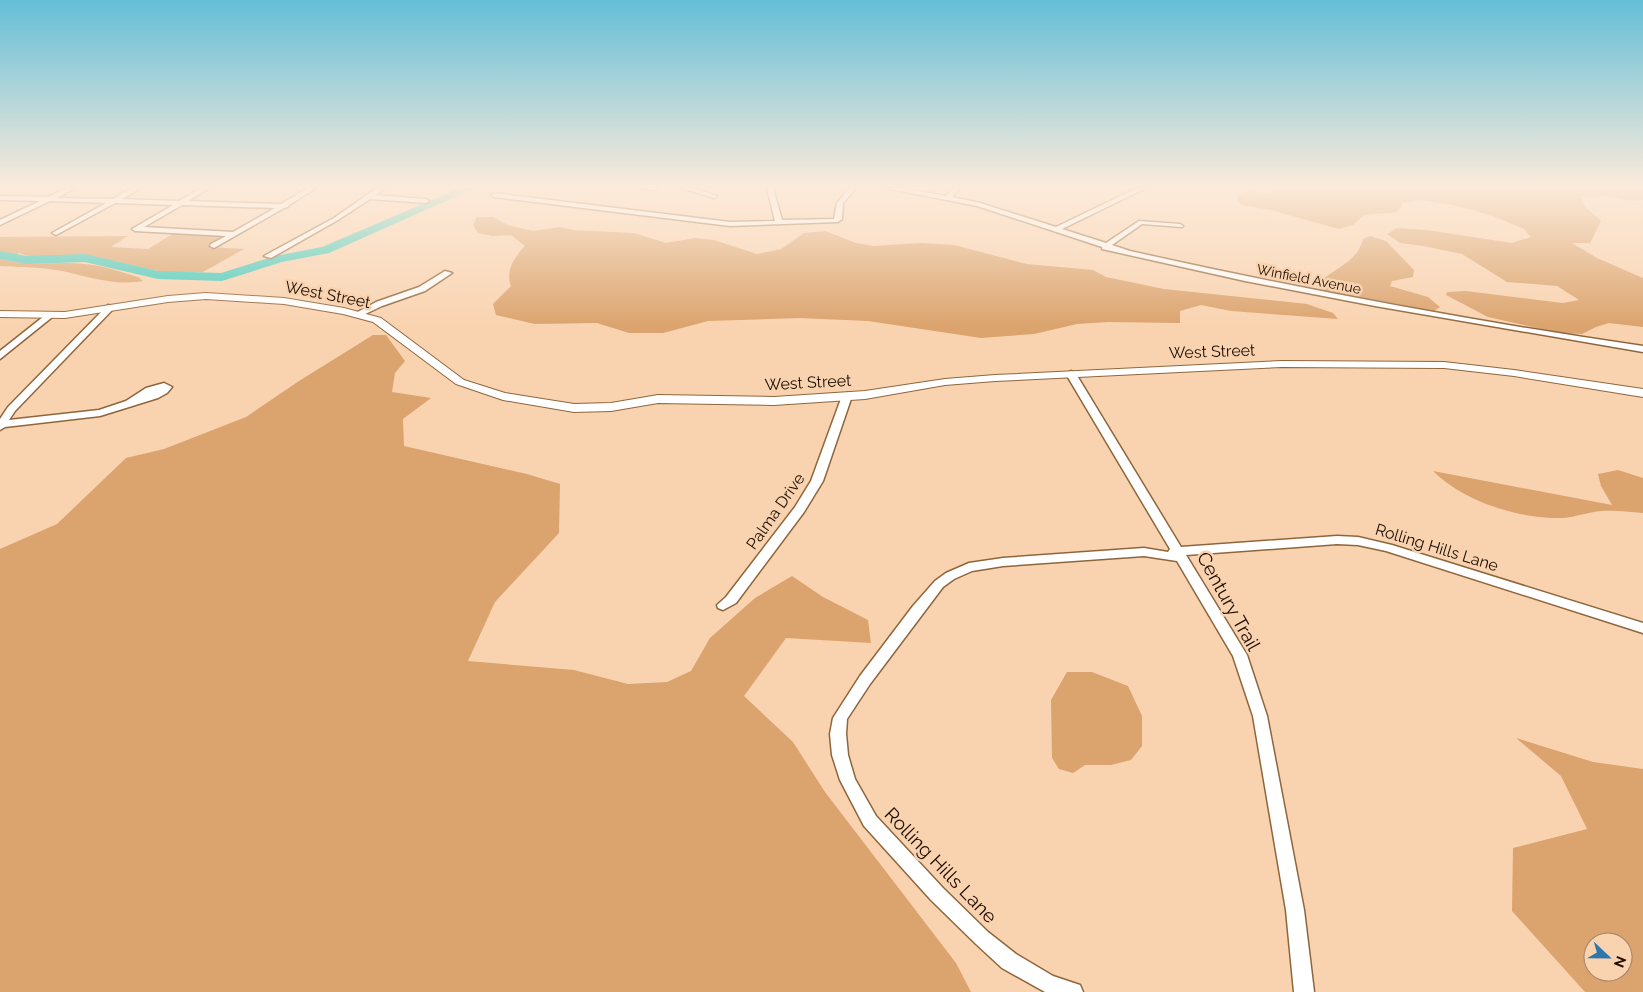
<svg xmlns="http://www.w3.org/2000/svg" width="1643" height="992" font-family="Raleway,sans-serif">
	<rect width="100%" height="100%" fill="#f9d3b0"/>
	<!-- green -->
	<g fill="#dba36d" fill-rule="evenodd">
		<path d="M1270,188H1643V200L1633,201L1606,196H1581L1586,208L1601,221L1590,243H1572L1597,258L1643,278V327L1609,323L1596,327L1582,334L1560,333L1488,317L1446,295L1447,292L1466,291L1563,303L1579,300L1557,286L1507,282L1462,254L1424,246L1400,243L1387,234L1397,228L1427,230L1512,243L1531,237L1524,229L1493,216L1457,206L1422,200L1403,203L1398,212L1364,215L1353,225L1339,229L1271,210L1241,205L1236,197L1249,191L1274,194Z"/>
		<path d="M477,217H493L508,225L533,231L560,227L573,230L634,233L666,243L695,238L714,240L757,254L781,249L804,233L825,231L856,243L873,246L922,243L954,245L1027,264L1093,270L1106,277L1164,289L1307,304L1333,313L1338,319L1231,311L1201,305L1180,311V323L1108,322L1077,324L1034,334L981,338L868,321L799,318L708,321L663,333H629L597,323L535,324L496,315L493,304L511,286C505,270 515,257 525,246L511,235L493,236L478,233L473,225Z"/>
		<path d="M176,232L230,235L209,247L244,249L203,272H162L88,255L31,257L19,253L6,260C31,267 58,261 84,264C103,265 120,272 138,277L143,281C114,286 90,277 62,271C42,267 21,267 0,266V237L128,236L111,247L148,249Z"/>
		<path d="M1370,236L1386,241L1414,270L1413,277L1392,281L1390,286L1428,297L1440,307L1434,311L1324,290L1319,283C1335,267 1357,263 1363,239Z"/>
		<path d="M373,335H386L405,361L395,373L392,392L431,398L403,419L404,446L527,474L560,484L559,533L495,602L468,661L574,670L628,684L667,682L691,671L710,638L755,598L792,576L823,597L868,620L871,643L786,638L744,696L793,742L825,792L956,963L971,992H0V549L57,524L126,458L164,449L246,417L299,381Z"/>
		<path d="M1618,470L1643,478V513C1629,512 1615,510 1601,511C1588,512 1576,517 1563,518C1519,519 1464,502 1433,471L1612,505L1601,486L1598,474Z"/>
		<path d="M1067,672H1092L1128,686L1142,716V746L1131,760L1111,765H1085L1073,773L1059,769L1052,758L1051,700Z"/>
		<path d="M1516,738L1593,762L1643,769V992H1585L1512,911L1513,848L1587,829L1561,776ZM1593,942H1623V972H1593Z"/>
	</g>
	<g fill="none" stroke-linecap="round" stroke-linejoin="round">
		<!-- river -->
		<path fill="#3eccbd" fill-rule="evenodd" d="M460,188H475L329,253L282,262L222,281L158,279L85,262L27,264L0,259V251L27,256L85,254L158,271L221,273L275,256L322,247Z"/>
		<defs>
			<g id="minor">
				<path d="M66,188H75L57,198L113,199L132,188H141L122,199L179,201L201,188H209L188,201L281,204L308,188H316L289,205L288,207L284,208L214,248L210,246L211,244L226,236L135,231L132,229L173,205L115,203L56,235L52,233L54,232L106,203L50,201L0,225V220L40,201L0,200V196L48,197ZM182,205L275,208L233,232L144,227Z"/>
				<path d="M377,188H385L375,195L426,199L429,201L426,203L370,199L338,220L271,258L264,256L334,218Z"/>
				<path d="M640,188H658L655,190Z"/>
				<path d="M681,188H693L717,196L714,198Z"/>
				<path d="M767,188H773L782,220L834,219L837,203L849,188H856L843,203L842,219L838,222L730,226L494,197L491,195L494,193L730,222L775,221Z"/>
				<path d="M886,188H902L946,196L953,188H960L952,197L980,203L1056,227L1137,188H1146L1062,229L1106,243L1139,221L1180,224L1183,226L1182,227L1142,224L1112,245L1130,251C1300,289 1471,321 1643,346V352L1375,306L1245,281L1102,249V247L977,206Z"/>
				<path d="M445,271L452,273L425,291L382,306L361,316H355L354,314L376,302L419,287Z"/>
				<path d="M108,305L115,307L15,411L9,420L99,410L126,401L146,388L164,383L172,387L167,393L158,398L100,416L5,427L0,430V419L8,407Z"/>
				<path d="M48,313L52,316L51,318L0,359V351Z"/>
				<path d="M1071,371L1076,374L1181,547L1337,536L1358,537L1392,545L1643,623V633L1386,551L1358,545L1337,544L1186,555L1247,655L1267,716L1304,910L1314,992H1294L1286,910L1253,716L1233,656L1177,561L1144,556L1003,566L972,571L954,579L943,587L870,684L847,719L846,734L848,755L855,779L876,816L943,888L988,932L1016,954L1053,976L1080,985L1083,992H1045L1002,968L976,944L931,900L864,826L840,780L832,755L830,734L833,718L860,676L913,606L935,581L946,573L969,563L1003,558L1144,548L1168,552L1170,549L1066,374Z"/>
				<path d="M847,393L852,396L823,481L804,512L736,603L723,610L718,608L717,605L726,597L795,507L811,481L842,396Z"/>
			</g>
			<path id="tertiary" d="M206,293L284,298L344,308L381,318L464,380L505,393L574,404L611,403L658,395L774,397L865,391L945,379L995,375L1282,361L1444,362L1514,370L1643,389V397L1514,376L1444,368L1282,367L995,381L945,385L865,399L774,405L658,403L611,411L574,412L503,400L456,384L373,322L343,314L284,304L206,299L168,302L65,318L0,317V311L65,312L168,296Z"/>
		</defs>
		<!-- minor casing -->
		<use href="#minor" stroke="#8f663c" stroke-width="3"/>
		<!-- tertiary casing -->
		<use href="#tertiary" stroke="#8f663c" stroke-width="2"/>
		<!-- minor -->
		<use href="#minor" fill="#fff" fill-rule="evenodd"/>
		<!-- tertiary -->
		<use href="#tertiary" fill="#fff" fill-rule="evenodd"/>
	</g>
	<!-- sky -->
	<linearGradient id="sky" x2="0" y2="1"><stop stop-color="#64bed7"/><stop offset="0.57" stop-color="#fcebdb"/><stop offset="1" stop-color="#fcebdb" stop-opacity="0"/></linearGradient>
	<rect width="1643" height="327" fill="url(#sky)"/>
	<g text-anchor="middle" stroke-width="5" stroke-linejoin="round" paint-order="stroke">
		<!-- far-street labels -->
		<g font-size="14" fill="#1e0e00" stroke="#f9d3b0">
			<text transform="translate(1309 279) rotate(11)" y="5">Winfield Avenue</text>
		</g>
		<!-- street labels -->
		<g font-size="16" fill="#1e0e00" stroke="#f9d3b0">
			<text transform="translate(328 294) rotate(11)" y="6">West Street</text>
			<text transform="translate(1212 351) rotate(-2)" y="6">West Street</text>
			<text transform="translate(808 382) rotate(-3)" y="6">West Street</text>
			<text transform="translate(775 511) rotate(-55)" y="6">Palma Drive</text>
			<text transform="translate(1437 547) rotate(17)" y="6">Rolling Hills Lane</text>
		</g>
		<!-- near-street labels -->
		<g font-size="19" fill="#1e0e00" stroke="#f9d3b0">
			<text transform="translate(1229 601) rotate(61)" y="7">Century Trail</text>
			<text transform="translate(941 865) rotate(46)" y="7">Rolling Hills Lane</text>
		</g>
	</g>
	<!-- north arrow -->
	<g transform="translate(1608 957) rotate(112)"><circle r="24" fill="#f9d3b0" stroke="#a1846a"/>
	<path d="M0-4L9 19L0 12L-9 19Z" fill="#3076ab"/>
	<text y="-8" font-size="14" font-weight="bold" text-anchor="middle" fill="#1e0e00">N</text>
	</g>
</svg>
